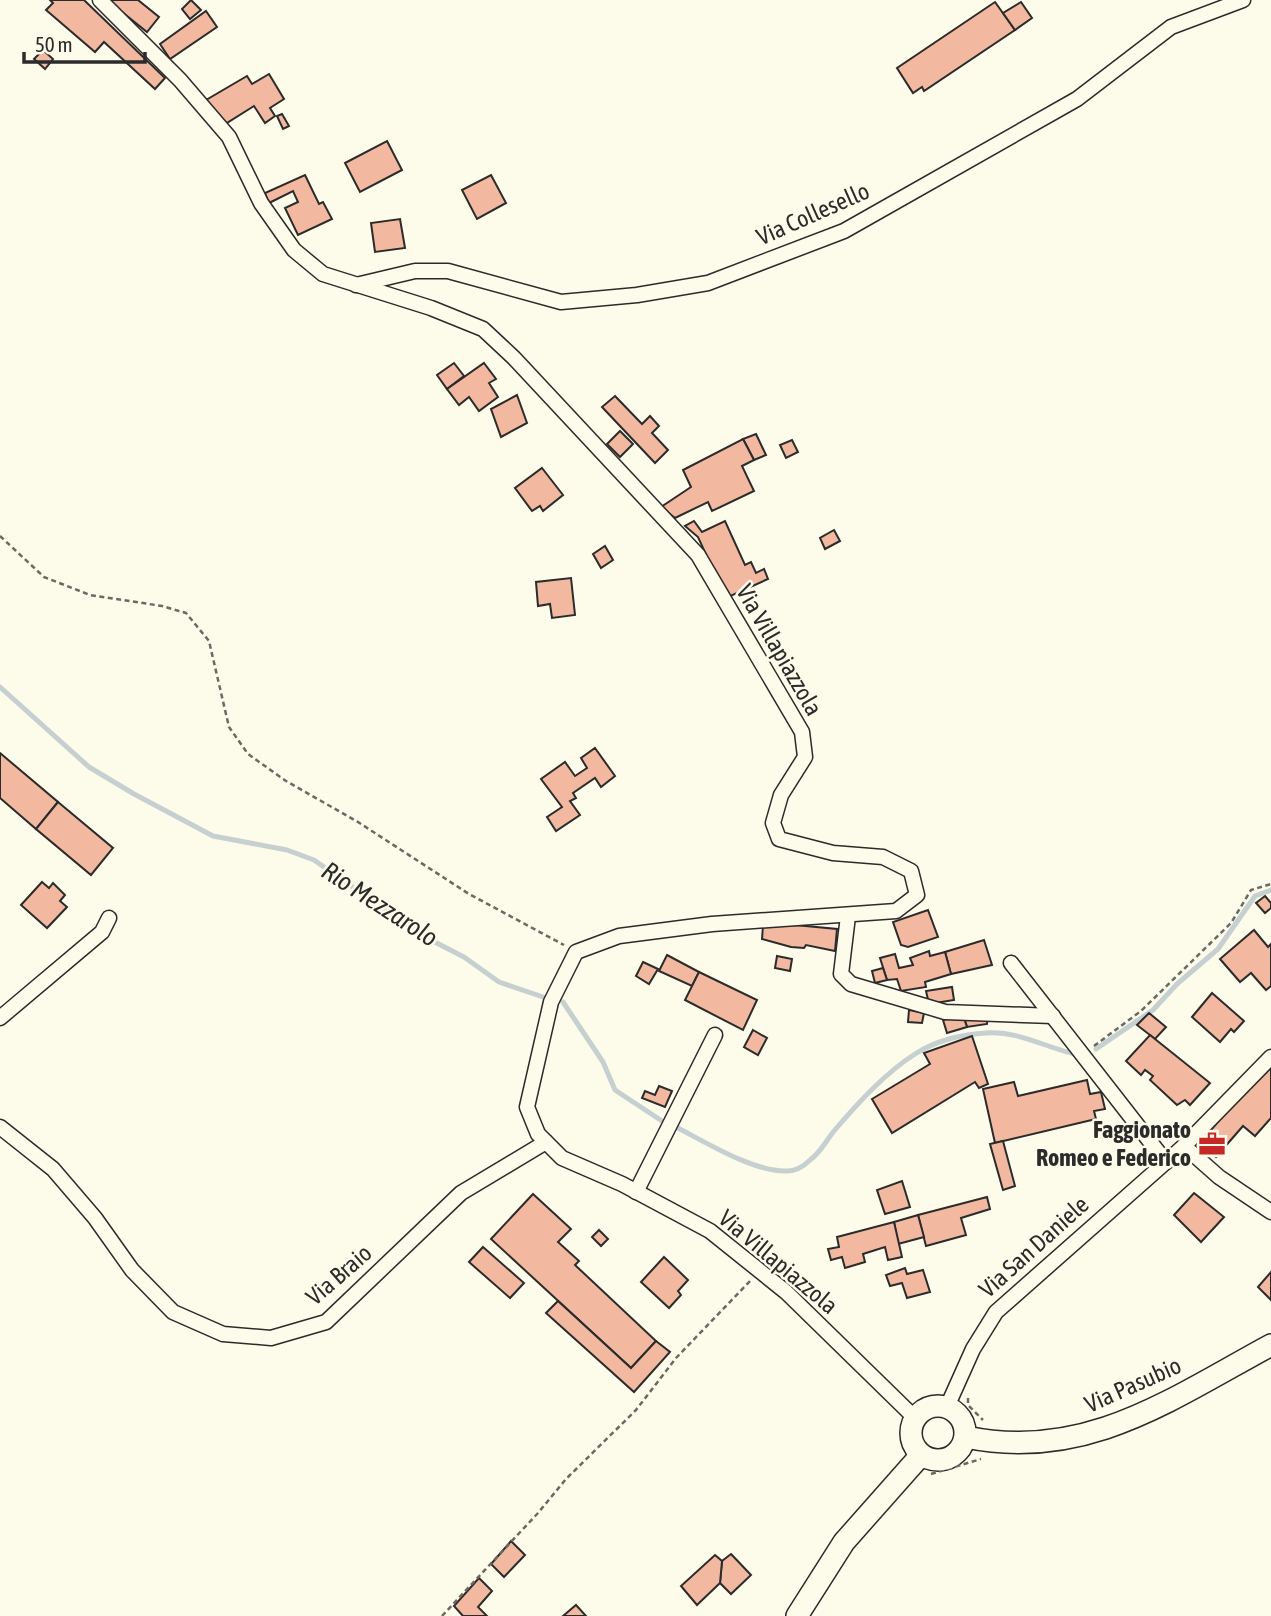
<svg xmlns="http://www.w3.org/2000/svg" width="1271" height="1616" font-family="'Asap Condensed',sans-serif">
	<rect width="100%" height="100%" fill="#fdfbea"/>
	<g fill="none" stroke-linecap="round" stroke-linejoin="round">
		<!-- stream -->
		<g stroke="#c7d0d0" stroke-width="5">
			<path d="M0,687L89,767L134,794L213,836L287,850L314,860L423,936L464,957L499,982L546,998"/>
			<path d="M563,1002L603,1062L615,1090L662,1121"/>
			<path d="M1096,1049L1153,1010L1177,984L1218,949L1255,896L1271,890"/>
			<path d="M678,1128C707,1143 754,1172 787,1171C796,1171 804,1166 810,1160C820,1153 826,1141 834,1131C857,1104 885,1073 915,1054C935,1041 962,1034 986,1033C1018,1030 1048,1049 1079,1055"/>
		</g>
	</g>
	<!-- building -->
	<g fill="#f2b8a0" stroke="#2b2b2b" stroke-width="2">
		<path d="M50,0H84L165,78L155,89L104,42L95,52L46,10L53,3Z"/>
		<path d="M107,0H138L159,17L147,32Z"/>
		<path d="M191,0L201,10L190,19L182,9Z"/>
		<path d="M995,2L1015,30L924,91L922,87L913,93L897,68Z"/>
		<path d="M1021,2L1032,18L1015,30L1003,13Z"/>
		<path d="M206,11L217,27L170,59L160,44Z"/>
		<path d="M43,50L53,59L45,69L34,59Z"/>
		<path d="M269,74L284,99L270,108L275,116L265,123L254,106L222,126L206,100L247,76L252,84Z"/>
		<path d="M282,114L289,126L283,129L277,116Z"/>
		<path d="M387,141L402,170L360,192L345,163Z"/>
		<path d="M305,175L319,204L323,202L332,219L298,235L285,208L298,202L293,191L269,203L265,193Z"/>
		<path d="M491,175L506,203L477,219L462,190Z"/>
		<path d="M400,219L405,248L375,252L371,223Z"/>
		<path d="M454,363L464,376L447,389L437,375Z"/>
		<path d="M484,363L496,379L489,383L498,397L479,411L469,397L459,405L447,389Z"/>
		<path d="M517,395L527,423L501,437L491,409Z"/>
		<path d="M615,396L642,424L650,416L659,426L652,433L668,450L655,463L602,407Z"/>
		<path d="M620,431L633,444L620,457L607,444Z"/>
		<path d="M756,434L766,455L754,460L743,439Z"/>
		<path d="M743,439L754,460L742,466L754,491L712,511L708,502L675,518L661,507L691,487L683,470Z"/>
		<path d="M792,440L798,452L786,458L780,445Z"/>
		<path d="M542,468L563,495L543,511L540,506L532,511L515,488Z"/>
		<path d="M694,521L702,532L725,521L745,565L751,562L756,573L764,569L768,579L726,598L698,537L685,526Z"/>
		<path d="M834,530L840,541L825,549L820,538Z"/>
		<path d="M605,546L613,560L601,568L593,554Z"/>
		<path d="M571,578L575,615L552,618L550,604L538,606L536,582Z"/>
		<path d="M595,748L615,776L601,787L595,778L573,793L576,798L570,801L580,815L556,831L547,817L562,807L541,779L565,762L575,776L587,768L581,758Z"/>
		<path d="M0,753L58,802L36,829L0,798Z"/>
		<path d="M58,802L113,848L91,875L36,829Z"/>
		<path d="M42,882L49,888L53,883L65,895L60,901L67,907L47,928L21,905Z"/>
		<path d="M1265,896L1271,903V908L1265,913L1256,903Z"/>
		<path d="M928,910L938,937L908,947L901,945L893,922Z"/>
		<path d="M795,925L837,929L835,951L806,945L804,948L791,947L762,939L763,926Z"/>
		<path d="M1254,930L1268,947L1271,944V986L1266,990L1251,973L1240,982L1220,959Z"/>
		<path d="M984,940L992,965L951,974L945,952Z"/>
		<path d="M929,951L930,956L945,952L951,974L925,982L926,987L901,991L897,979L887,980L880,958L895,954L899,968L913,965L910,958Z"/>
		<path d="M667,955L699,972L692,986L659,971Z"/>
		<path d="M777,956L792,959L790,971L775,968Z"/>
		<path d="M643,962L658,969L649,984L636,976Z"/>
		<path d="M883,968L887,980L875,983L872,971Z"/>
		<path d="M699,972L757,1000L743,1030L685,1000Z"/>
		<path d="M952,987L954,1000L929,1004L926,991Z"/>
		<path d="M1212,993L1244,1021L1234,1032L1231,1029L1220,1042L1192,1017Z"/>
		<path d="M909,1010L924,1013L922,1023L908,1022Z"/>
		<path d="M1149,1013L1166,1027L1155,1039L1137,1025Z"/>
		<path d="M988,1014L987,1024L967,1027L963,1015Z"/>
		<path d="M963,1015L967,1027L947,1033L943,1020Z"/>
		<path d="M753,1030L767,1038L758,1055L744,1047Z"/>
		<path d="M1150,1035L1210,1083L1190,1105L1185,1100L1177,1105L1150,1080L1153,1076L1145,1070L1141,1075L1126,1061Z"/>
		<path d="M972,1036L988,1084L979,1088L975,1082L892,1133L872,1099L930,1064L924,1053Z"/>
		<path d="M1271,1059V1118L1255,1136L1243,1126L1216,1157L1200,1143Z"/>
		<path d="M1087,1080L1090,1094L1101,1092L1105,1109L1094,1111L1096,1119L995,1143L983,1089L1014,1082L1018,1096Z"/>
		<path d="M659,1086L672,1091L665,1107L642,1098L645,1091L655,1095Z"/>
		<path d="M1003,1141L1015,1186L1003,1190L990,1144Z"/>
		<path d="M902,1181L910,1207L885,1214L877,1190Z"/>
		<path d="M1194,1193L1224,1217L1201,1242L1174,1215Z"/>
		<path d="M533,1194L571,1229L558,1242L579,1261L575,1265L656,1341L631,1368L491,1239Z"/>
		<path d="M987,1197L990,1209L961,1218L966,1235L926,1246L918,1215Z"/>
		<path d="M918,1215L924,1237L898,1244L894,1222Z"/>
		<path d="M894,1222L902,1257L888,1260L885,1247L863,1254L865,1262L845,1268L842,1257L831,1260L828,1249L839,1247L837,1237Z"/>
		<path d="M599,1230L608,1239L601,1246L592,1237Z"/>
		<path d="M483,1247L524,1283L510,1298L469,1262Z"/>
		<path d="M664,1257L688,1280L678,1291L681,1295L669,1308L641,1282Z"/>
		<path d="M905,1268L907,1274L923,1270L930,1292L907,1298L902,1283L890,1286L886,1275Z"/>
		<path d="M1271,1272V1300L1258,1287Z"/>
		<path d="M558,1301L631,1368L656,1341L670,1352L634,1392L546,1313Z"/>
		<path d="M511,1541L525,1555L504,1577L491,1564Z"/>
		<path d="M731,1554L751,1575L731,1594L720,1583L722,1561Z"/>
		<path d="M715,1555L722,1561L720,1583L697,1605L681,1586Z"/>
		<path d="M479,1578L492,1591L478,1607L487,1616H463L454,1606Z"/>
		<path d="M576,1605L586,1616H563Z"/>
	</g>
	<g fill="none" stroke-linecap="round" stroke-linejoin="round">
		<defs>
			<g id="street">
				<path d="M100,0L180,80L229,137L261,203L294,250L323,274L431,308L483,329L514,358L698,555L802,732L805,757L781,795L773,823L779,839L833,853L883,857L911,871L917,895L896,911L712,924L619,936L576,952L551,1002L527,1107L538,1134L562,1158L622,1184L710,1231L786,1292L915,1418"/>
				<path d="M356,285L415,271H448L561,302L637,295L708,283L844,231L1077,99L1171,27L1243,0"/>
				<path d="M848,916L841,974L851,984L945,1012L1053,1016"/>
				<path d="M1011,963L1166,1162"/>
				<path d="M0,1018L102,932L109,918"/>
				<path d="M0,1127L53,1169L95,1218L132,1270L173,1312L223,1334L271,1338L326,1322L461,1193L546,1142"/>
				<path d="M1184,1146L1219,1177L1271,1212"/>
				<path d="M636,1192L715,1035"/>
				<path d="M947,1407L973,1349L996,1312L1184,1146L1271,1057"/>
			</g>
			<g id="secondary">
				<circle cx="938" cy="1433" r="27"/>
				<path d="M966,1437C1085,1462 1171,1399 1271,1345"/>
				<path d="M797,1616L844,1542L921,1455"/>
			</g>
		</defs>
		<!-- street casing -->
		<use href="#street" stroke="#2b2b2b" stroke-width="17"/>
		<!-- secondary casing -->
		<use href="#secondary" stroke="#2b2b2b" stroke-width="24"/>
		<!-- path -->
		<g stroke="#6a6964" stroke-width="2.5" stroke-dasharray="5 3.5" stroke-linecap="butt">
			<path d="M0,536L44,577L90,595L162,606L186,613L209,641L229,727L248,754L286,781L358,822L469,894L564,945"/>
			<path d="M1094,1046L1141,1011L1231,923L1251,890L1271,884"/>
			<path d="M968,1398V1405L983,1420"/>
			<path d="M931,1474L981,1459"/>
			<path d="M442,1616L538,1513L566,1479L636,1410L676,1358L750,1281"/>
		</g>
		<!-- street -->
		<use href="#street" stroke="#fdfbea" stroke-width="14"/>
		<!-- secondary -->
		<use href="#secondary" stroke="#fdfbea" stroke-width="21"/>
	</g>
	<!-- icons -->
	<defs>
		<symbol id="office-bare" viewBox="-9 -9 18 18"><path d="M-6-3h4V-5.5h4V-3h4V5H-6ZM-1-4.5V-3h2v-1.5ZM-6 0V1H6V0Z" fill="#c62828" stroke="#fdfbea" stroke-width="2.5" paint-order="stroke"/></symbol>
	</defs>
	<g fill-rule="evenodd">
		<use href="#office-bare" x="1193" y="1125" width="38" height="38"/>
	</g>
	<g text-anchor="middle" stroke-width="5" stroke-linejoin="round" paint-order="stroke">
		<!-- street labels -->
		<g font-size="24" fill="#2b2b2b" stroke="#fdfbea">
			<text transform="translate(813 214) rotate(-24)" y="8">Via Collesello</text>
			<text transform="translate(779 650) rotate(60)" y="8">Via Villapiazzola</text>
			<text transform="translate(1034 1247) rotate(-42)" y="8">Via San Daniele</text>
			<text transform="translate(778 1262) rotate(40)" y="8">Via Villapiazzola</text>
			<text transform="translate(339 1275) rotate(-41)" y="8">Via Braio</text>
			<text transform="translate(1133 1385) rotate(-24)" y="8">Via Pasubio</text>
		</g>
		<!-- poi labels -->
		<g font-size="24" font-weight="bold" fill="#2b2b2b" stroke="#fdfbea" text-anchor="end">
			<text x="1191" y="1138">Faggionato<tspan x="1191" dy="28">Romeo e Federico</tspan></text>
		</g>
		<!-- water labels -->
		<g font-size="26" font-style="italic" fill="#2b2b2b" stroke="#fdfbea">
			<text transform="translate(380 904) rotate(33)" y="9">Rio Mezzarolo</text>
		</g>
	</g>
	<!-- scale -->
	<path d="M24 52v10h121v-10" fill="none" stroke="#2b2b2b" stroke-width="3.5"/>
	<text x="35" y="52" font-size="21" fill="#2b2b2b" stroke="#fdfbea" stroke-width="5" paint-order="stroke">50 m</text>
</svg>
